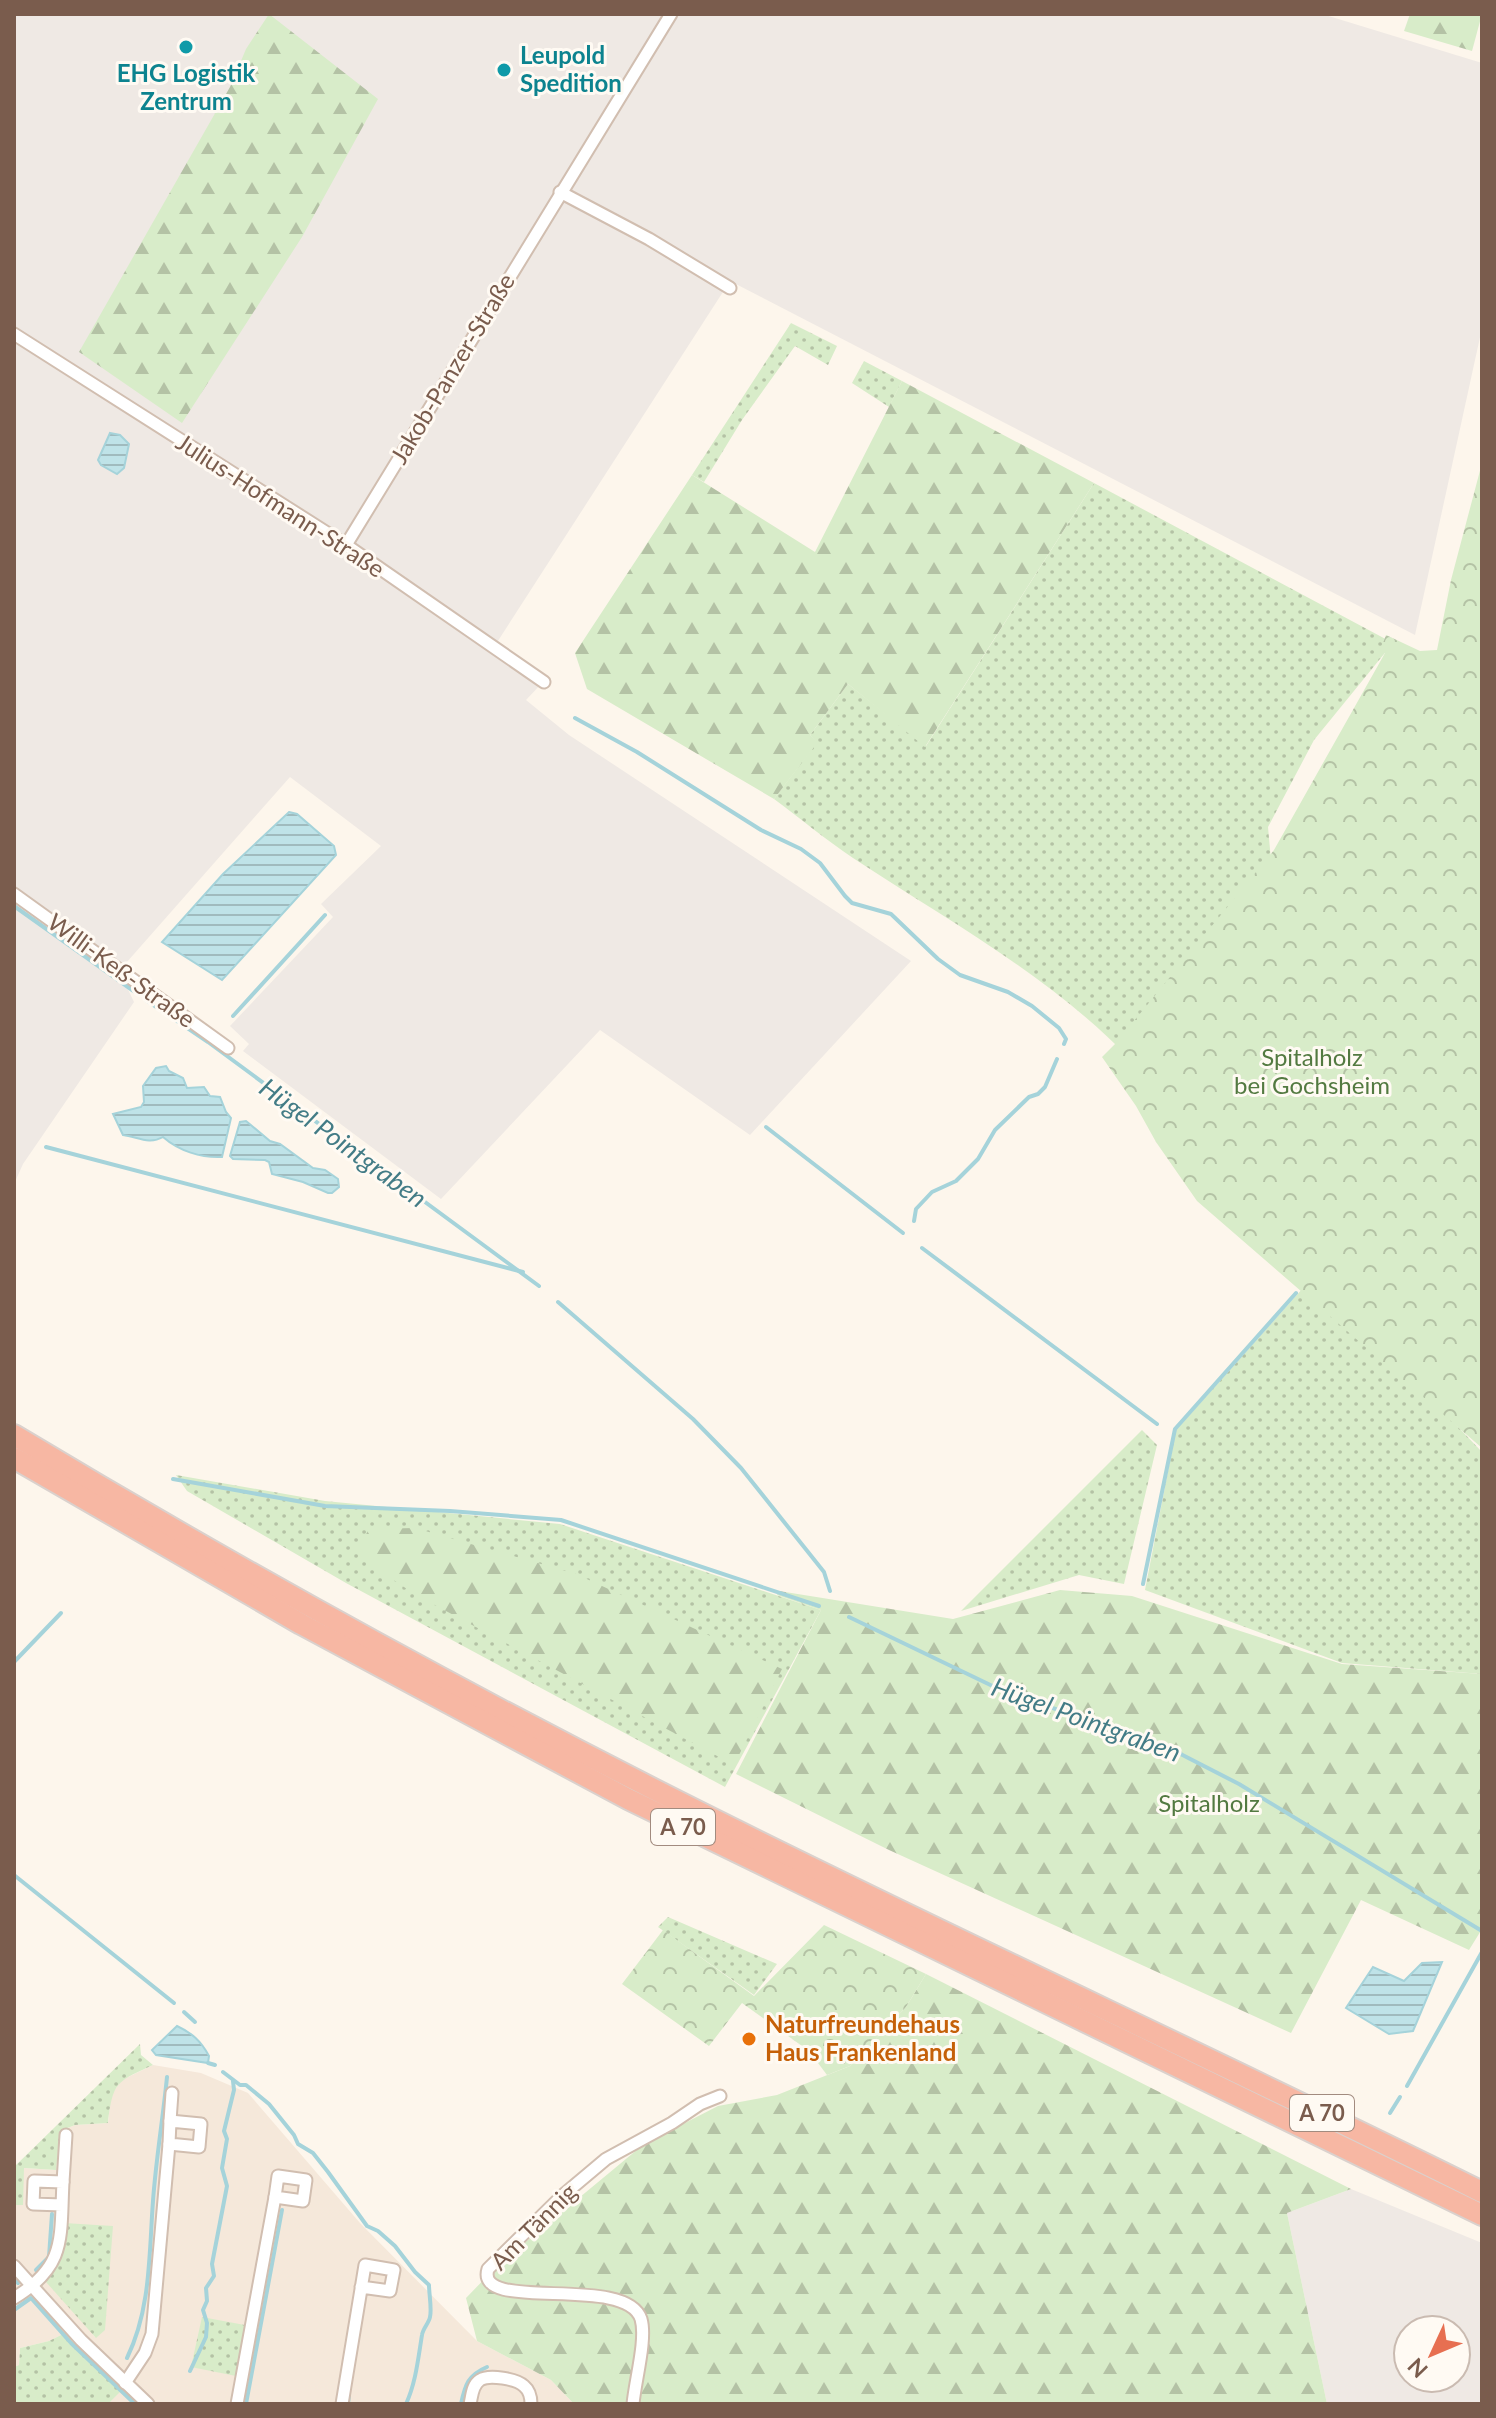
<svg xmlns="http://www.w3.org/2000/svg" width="1496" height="2418" font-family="Lato,sans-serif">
	<defs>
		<pattern id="grass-dots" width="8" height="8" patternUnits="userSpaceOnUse" patternTransform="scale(2)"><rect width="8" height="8" fill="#d8ecc9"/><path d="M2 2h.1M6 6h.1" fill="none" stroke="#b4c2a5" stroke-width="1.8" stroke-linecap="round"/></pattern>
		<pattern id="forest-firs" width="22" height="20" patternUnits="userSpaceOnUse" patternTransform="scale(2)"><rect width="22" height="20" fill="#d8ecc9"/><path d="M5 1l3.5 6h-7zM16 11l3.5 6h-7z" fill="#b4c2a5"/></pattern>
		<pattern id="park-crowns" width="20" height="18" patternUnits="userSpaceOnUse" patternTransform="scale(2)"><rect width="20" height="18" fill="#d8ecc9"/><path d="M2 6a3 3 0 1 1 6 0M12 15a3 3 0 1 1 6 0" fill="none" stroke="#b4c2a5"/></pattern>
		<pattern id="water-rules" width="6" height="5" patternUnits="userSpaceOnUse" patternTransform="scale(2)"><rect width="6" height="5" fill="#bfe3e8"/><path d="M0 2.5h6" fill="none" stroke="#a0bbbe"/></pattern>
	</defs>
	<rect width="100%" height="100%" fill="#fdf6ec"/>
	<!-- residential -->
	<path fill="#f5e8da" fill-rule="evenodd" d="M153,2065L201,2073L248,2093L360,2223L477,2341L551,2380L574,2404H108L125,2386L69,2331L49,2341L20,2348L19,2365L14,2367V2205L23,2204V2168L56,2170L60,2131L75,2125L108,2123L111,2095L122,2080ZM65,2224L95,2337L48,2278L63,2248Z"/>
	<!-- industrial -->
	<g fill="#efe9e4" fill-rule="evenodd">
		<path d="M14,14H1322L1482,63V328L1415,635L730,281L494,647L543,682L526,700L569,735L911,961L750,1135L600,1030L441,1199L243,1051L249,1044L230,1026L333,917L321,904L381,846L290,777L119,971L134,1002L23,1164L14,1184Z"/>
		<path d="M1351,2189L1482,2243V2404H1327L1287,2213ZM1408,2330H1456V2378H1408Z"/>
	</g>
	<!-- grass -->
	<g fill="url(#grass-dots)">
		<path d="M791,323L837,346L828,365L795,346L742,420L704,482L692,475Z"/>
		<path d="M864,361L902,381L889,407L852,383Z"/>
		<path d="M1094,483L1393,643L1314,740L1268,827L1289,1059L1129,1058C1050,976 947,920 853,858C826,840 800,818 774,799L817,742L810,735L848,684L926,746Z"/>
		<path d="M1303,1288L1420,1387L1482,1452V1674L1342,1663L1145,1590L1176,1430Z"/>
		<path d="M1142,1430L1157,1445L1124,1584L1079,1575L961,1611Z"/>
		<path d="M176,1475L325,1501L560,1524L821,1610L725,1787L346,1583L187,1491Z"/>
		<path d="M668,1917L777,1964L754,1995L658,1927Z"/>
		<path d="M140,2044L141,2055L153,2065C116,2082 113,2082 108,2123L75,2125L60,2131L56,2170L24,2168L23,2205H14V2167Z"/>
		<path d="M64,2223L113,2226L105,2330L96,2338L46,2282C59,2263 63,2247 64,2223Z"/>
		<path d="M202,2317L250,2326L241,2377L191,2367Z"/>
		<path d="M69,2331L126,2386L108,2404H14V2367L19,2365L20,2348L49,2341Z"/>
	</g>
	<!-- forest -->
	<g fill="url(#forest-firs)">
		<path d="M269,14L378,99L302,237L182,423L79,352L230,87L246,49Z"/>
		<path d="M1410,14H1482L1472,51L1404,31Z"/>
		<path d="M902,381L1094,483L925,747L848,684L810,735L818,742L774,799L587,689L575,653L692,475L815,552Z"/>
		<path d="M415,1528L576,1574L782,1669L734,1765L416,1595L368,1563L359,1547L369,1529Z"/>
		<path d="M1060,1590L1132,1596L1342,1664L1482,1674V1929L1469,1950L1361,1900L1291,2033L889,1850L736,1774L821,1610L777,1595L779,1591L953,1619Z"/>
		<path d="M926,1974L1351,2189L1287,2213L1327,2404H574L551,2380L477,2341L466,2298L497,2266L644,2144L718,2106L777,2095L850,2066L906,2007Z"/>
	</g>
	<!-- park -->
	<g fill="url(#park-crowns)">
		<path d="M1482,463V1448L1197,1201L1156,1142L1136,1106L1102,1057L1116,1043L1274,850L1385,653L1383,643L1386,635L1420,651L1437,650L1451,580Z"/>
		<path d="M824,1925L926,1974L906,2007L850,2066L827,2075L809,2051L742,2003L709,2046L622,1984L663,1930L754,1996Z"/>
	</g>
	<!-- water -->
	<g fill="url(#water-rules)" stroke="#a5d3da" stroke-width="2">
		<path d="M110,433L120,435L129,444L124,468L117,474L101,465L98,460Z"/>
		<path d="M289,812L297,814L334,846L336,855L222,980L162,942L223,874Z"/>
		<path d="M166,1066L169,1071L183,1078L187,1088L204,1087L210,1096L220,1097L226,1112L231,1118L222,1157C201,1158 179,1151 163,1137C149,1145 138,1137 123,1135L113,1114L141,1107L144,1102L143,1086L156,1068Z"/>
		<path d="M246,1121L270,1141L280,1144L313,1168L325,1170L338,1179L339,1187L332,1193H328L303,1182L272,1174L269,1162L265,1160L233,1159L230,1156L240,1122Z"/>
		<path d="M1442,1962L1413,2031L1389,2034L1346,2008L1373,1967L1404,1981L1422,1963Z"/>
		<path d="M177,2026C192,2033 201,2041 209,2056L208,2063L156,2055L152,2050Z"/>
	</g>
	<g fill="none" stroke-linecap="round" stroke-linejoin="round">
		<!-- stream -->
		<g stroke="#a5d3da" stroke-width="4">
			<path d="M575,718L637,752L761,830L801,849L820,863L845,896L852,903L891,914L938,959L960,975L1008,992L1032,1006L1059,1028L1066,1039L1064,1044"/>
			<path d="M14,906L135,992"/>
			<path d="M146,1000L208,1042L539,1286"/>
			<path d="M233,1016L325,915"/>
			<path d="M766,1127L903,1233"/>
			<path d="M46,1147L523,1272"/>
			<path d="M914,1221L916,1209L932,1192L956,1181L978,1159L995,1130L1029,1097L1038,1094L1045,1087L1057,1059"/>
			<path d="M922,1248L1157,1424"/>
			<path d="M558,1302L693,1419L741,1468L824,1572L830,1591"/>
			<path d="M173,1479L325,1506L450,1511L561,1520L819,1606"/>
			<path d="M1143,1584L1175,1429L1296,1293"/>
			<path d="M849,1617L1005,1692L1165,1746L1239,1784L1482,1931"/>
			<path d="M14,1662L61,1613"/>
			<path d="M14,1875L174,2003"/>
			<path d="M184,2012L195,2022"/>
			<path d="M208,2063L215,2065"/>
			<path d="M223,2072L240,2085H246L269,2104L294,2135L298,2144L313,2153L328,2172L367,2226L378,2231L395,2246L415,2272L429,2285C429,2294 432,2309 430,2317C429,2323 423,2328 422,2335C418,2359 416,2382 406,2404"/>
			<path d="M1407,2086L1482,1952"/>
			<path d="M1390,2113L1400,2097"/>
			<path d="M36,2270L49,2257L52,2214"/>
			<path d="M14,2279L18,2283"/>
			<path d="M14,2310L31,2298L71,2343L135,2404"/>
			<path d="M127,2358C151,2309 149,2254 153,2201C156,2159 163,2118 167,2077"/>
			<path d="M190,2371L206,2337L207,2323L203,2310L207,2301L206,2288L214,2276L212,2264L227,2186L222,2168L227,2139L224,2131L234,2090L233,2081"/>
			<path d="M246,2404L282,2210"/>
			<path d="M348,2404L349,2394"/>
			<path d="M461,2404C465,2385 468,2375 487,2367"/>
		</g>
		<defs>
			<g id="street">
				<path d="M560,192L649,239L730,288"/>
				<path d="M14,334L346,545L544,682"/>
				<path d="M346,545L671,14"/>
				<path d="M14,894L228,1048"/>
				<path d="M170,2121L201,2124L199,2147L169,2144Z"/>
				<path d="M170,2121L172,2093"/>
				<path d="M278,2176L306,2180L303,2201L275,2197Z"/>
				<path d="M63,2182L66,2135"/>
				<path d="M14,2266L81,2340L148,2404"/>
				<path d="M14,2298C67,2266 60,2238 63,2182L34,2181L33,2204L62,2205"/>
				<path d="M125,2383L145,2353L152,2334L169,2144"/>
				<path d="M237,2404L275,2197"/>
				<path d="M342,2404L365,2265L394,2270L390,2291L361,2287"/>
				<path d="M470,2404C472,2396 472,2385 480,2380C489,2374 517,2379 524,2386C530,2391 531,2397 531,2404"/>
				<path d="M633,2404C635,2381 647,2339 641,2319C626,2273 474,2314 488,2269L562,2196L606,2159L672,2123L700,2104L720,2096"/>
			</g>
			<g id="highway">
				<path d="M14,1435C232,1566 455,1689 683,1804C947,1937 1217,2060 1482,2192"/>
				<path d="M14,1458L301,1624L628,1799L1482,2215"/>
			</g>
		</defs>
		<!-- street casing -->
		<use href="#street" stroke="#d1beb0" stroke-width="15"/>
		<!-- highway casing -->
		<use href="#highway" stroke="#dad1cd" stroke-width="24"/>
		<!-- street -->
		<use href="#street" stroke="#fff" stroke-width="11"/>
		<!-- highway -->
		<use href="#highway" stroke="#f7b7a3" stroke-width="20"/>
	</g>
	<!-- markers -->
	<g fill="#0f9aa8" stroke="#fffaf3" stroke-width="3">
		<circle cx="186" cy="47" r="8"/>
		<circle cx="504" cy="70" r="8"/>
	</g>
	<circle fill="#e8710a" stroke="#fffaf3" stroke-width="3" cx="749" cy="2039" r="8"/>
	<g text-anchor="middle" stroke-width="6" stroke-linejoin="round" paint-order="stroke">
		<!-- shield labels -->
		<g fill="#fffaf3" stroke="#a28b7f" stroke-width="2">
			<rect x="651" y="1809" width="64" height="36" rx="6"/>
			<rect x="1290" y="2095" width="64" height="36" rx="6"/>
		</g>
		<g font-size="22" font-weight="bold" fill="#7a5c4d">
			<text x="683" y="1835">A 70</text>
			<text x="1322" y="2121">A 70</text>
		</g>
		<!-- culture labels -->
		<g font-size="24" font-weight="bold" fill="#0d838f" stroke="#fffaf3" text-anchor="start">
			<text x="520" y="64">Leupold<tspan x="520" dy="28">Spedition</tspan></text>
			<text x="186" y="82" text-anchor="middle">EHG Logistik<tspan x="186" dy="28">Zentrum</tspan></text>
		</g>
		<!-- street labels -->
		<g font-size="24" fill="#7a5c4d" stroke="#fffaf3">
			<text transform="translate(453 369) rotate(-59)" y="8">Jakob-Panzer-Straße</text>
			<text transform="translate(280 506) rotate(33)" y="8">Julius-Hofmann-Straße</text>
			<text transform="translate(121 971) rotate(36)" y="8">Willi-Keß-Straße</text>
			<text transform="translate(534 2227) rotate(-45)" y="8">Am Tännig</text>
		</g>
		<!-- park labels -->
		<g font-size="24" fill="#537a41" stroke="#fffaf3">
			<text x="1312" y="1066">Spitalholz<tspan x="1312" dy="28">bei Gochsheim</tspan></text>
			<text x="1209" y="1812">Spitalholz</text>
		</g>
		<!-- food labels -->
		<g font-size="24" font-weight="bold" fill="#c56008" stroke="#fffaf3" text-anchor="start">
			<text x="765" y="2033">Naturfreundehaus<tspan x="765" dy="28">Haus Frankenland</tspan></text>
		</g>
		<!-- water labels -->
		<g font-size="26" font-style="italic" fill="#437c86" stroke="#fffaf3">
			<text transform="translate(343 1143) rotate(36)" y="9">Hügel Pointgraben</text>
			<text transform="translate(1086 1720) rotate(20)" y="9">Hügel Pointgraben</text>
		</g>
	</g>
	<!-- border -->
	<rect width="1496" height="2418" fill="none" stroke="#7a5c4d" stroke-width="32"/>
	<!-- north arrow -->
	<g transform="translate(1432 2354) rotate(226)"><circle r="38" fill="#fffaf3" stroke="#cabbb1" stroke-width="2"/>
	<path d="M0-6L14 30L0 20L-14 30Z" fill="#e76f51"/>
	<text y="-12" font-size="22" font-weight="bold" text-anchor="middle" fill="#7a5c4d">N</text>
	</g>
</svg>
